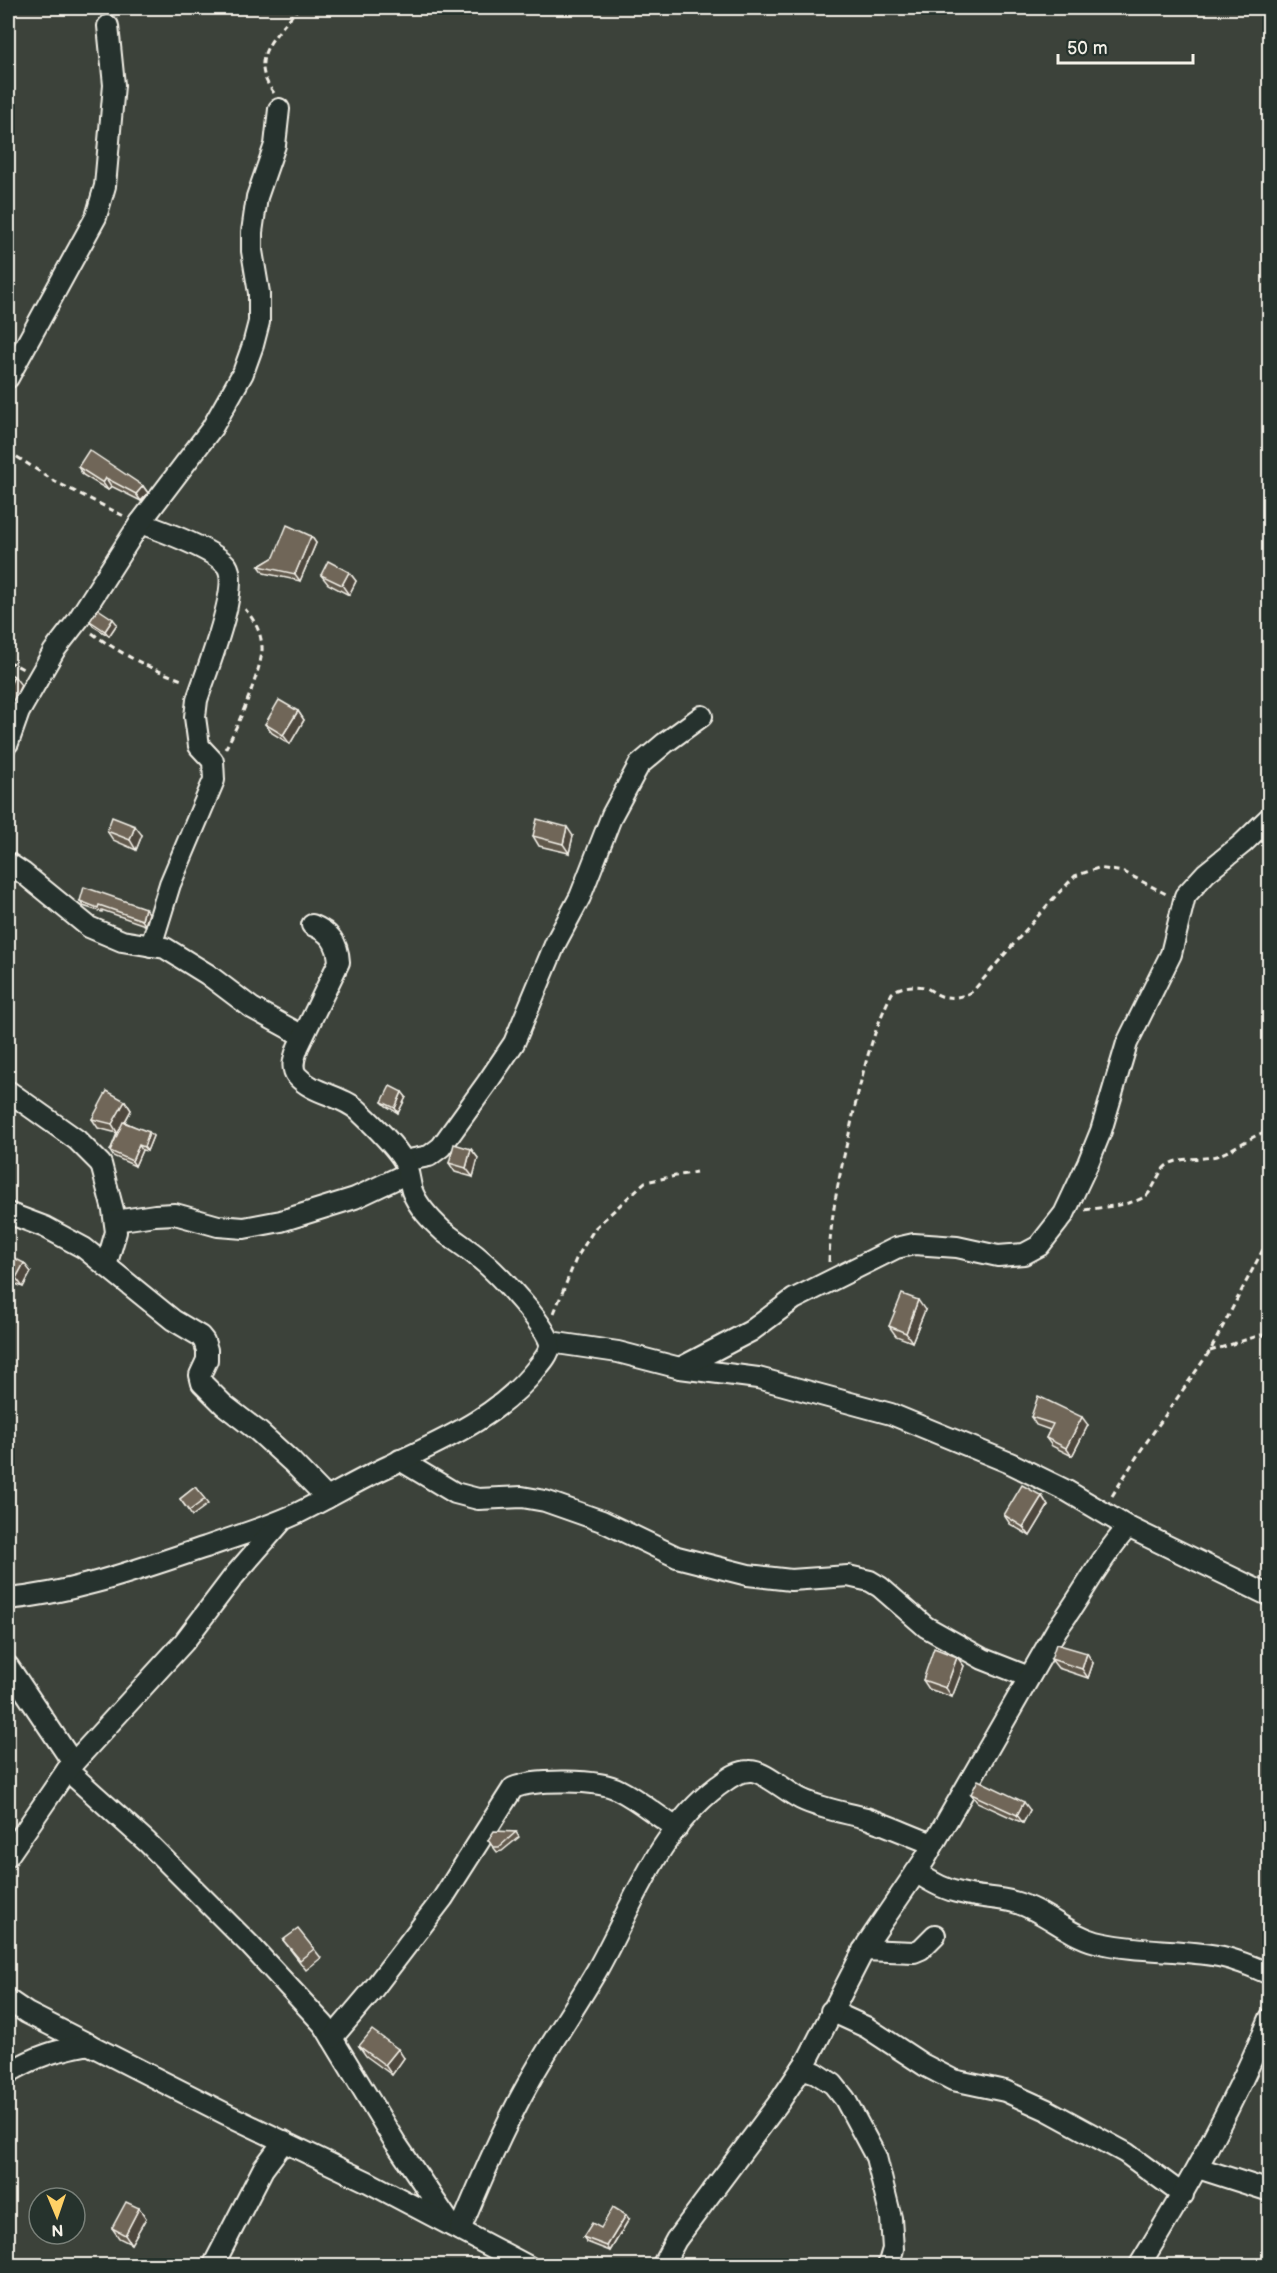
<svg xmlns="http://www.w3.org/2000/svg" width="1277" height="2273" font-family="'Balsamiq Sans',sans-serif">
	<rect width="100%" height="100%" fill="#3c423a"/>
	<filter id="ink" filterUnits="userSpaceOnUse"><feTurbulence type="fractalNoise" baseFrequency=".0167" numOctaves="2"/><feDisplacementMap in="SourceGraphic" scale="12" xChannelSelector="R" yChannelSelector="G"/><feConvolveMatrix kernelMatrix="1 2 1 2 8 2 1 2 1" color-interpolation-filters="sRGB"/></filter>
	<g filter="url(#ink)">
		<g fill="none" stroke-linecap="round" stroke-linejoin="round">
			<defs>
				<g id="minor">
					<path d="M8,378L96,217L105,186L114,85L108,26"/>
					<path d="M140,523C160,530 215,550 227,566C241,587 205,675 197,700L195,717L199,746L213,761L214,780L170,884L151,946"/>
					<path d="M8,743L19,712L54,651L78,620L140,523L212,428L243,373L253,345L259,322V293L252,251V232L257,197L275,145L279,109"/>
					<path d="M8,863L23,873L89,927L122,941L165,948L207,974L252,1008L303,1036"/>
					<path d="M8,1091L77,1140L101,1164L113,1210L116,1232L106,1266"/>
					<path d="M404,1161L429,1156L441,1147L487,1083L514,1043L556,942L580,897L612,815L639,765L665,743L702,716"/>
					<path d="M8,1213L45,1227L84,1248L173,1320L200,1336L204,1341L207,1350V1360L200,1375L202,1383L224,1405L259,1432L292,1462L327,1498"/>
					<path d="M115,1221L155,1215L175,1214L218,1226L244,1228L281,1221L355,1198L408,1173"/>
					<path d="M550,1342L618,1352L680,1368L758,1378L891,1414L1010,1463L1067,1491L1128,1527L1270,1596"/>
					<path d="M680,1368L751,1331L794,1299L896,1248L914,1244L957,1247L998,1256L1024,1254L1039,1246L1064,1214L1088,1163L1101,1131L1127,1043L1171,954L1185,896L1206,873L1242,844L1270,817"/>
					<path d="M400,1460L455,1493L478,1499L522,1497L545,1501L602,1521L677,1557L748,1575L791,1580L848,1576L870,1581L880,1587L926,1627L983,1659L1029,1677"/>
					<path d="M8,1599C75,1593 142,1568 206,1547C236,1536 269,1527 298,1513C329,1498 358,1480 389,1466C443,1440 499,1417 537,1368C542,1362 549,1354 550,1346C551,1329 495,1271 480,1259C469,1249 455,1241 443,1231C431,1220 418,1207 412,1191C409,1181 409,1170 404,1161C393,1143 374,1126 359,1111C342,1095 313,1094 297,1076C290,1067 295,1056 298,1047L339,962C338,943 330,932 312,925"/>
					<path d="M8,1666L73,1763"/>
					<path d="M67,1770L147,1842L249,1944L324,2025L395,2142L452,2226"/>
					<path d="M8,1856L67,1770L184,1642L234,1576L281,1522"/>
					<path d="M916,1872C929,1881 945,1890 961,1893C978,1898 997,1897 1014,1902C1044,1910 1066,1934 1096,1942C1136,1952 1178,1949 1218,1956C1236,1959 1253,1967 1270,1974"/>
					<path d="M863,1950L914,1952L921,1949L935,1935"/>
					<path d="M8,2000L27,2013L228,2115L368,2182L528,2266"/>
					<path d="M831,2011L866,2027L924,2065L953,2080L1005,2091L1047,2110L1126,2153L1183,2195"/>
					<path d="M332,2038L371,1992L443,1898L513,1788C534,1779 599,1779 619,1790C639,1800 657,1816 677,1828"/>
					<path d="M802,2068L816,2073L833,2084L845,2099L876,2157L891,2218L893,2249L888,2266"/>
					<path d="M8,2073C38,2055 55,2051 89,2044"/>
					<path d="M1198,2168L1270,2191"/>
					<path d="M460,2230C481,2180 502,2130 529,2082C550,2044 575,2008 597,1970C633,1906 657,1832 718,1786C728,1779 737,1771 750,1771C762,1770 787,1792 801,1799C822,1809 843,1812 866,1818C888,1825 911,1836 933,1844"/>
					<path d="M213,2266L263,2169L284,2141"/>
					<path d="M662,2266L676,2240L780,2101L808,2059L867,1944L925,1859L1057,1629C1082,1596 1100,1558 1128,1527"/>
					<path d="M1139,2266C1189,2186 1234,2104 1270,2018"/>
				</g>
			</defs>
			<!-- minor casing -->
			<use href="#minor" stroke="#f4f1e8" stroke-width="24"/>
			<!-- path -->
			<g stroke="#f4f1e8" stroke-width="3" stroke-dasharray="6 4.5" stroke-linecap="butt">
				<path d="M274,93C246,57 277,36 298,8"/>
				<path d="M8,451L54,481L124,516"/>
				<path d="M92,633C119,653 152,670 185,681"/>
				<path d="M8,661L23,669"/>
				<path d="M225,749C235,734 264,664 262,647C261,632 255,621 245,609"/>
				<path d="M1085,1210C1101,1207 1138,1205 1148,1194C1156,1185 1159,1169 1169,1164C1183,1156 1203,1161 1219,1155C1237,1148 1251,1136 1270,1130"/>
				<path d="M829,1262C830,1218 839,1177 849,1134C859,1087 870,1036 892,993C899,986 914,985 924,987C930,989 935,994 941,996C953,999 963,997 973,991L1051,901L1075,876L1098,868L1124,872L1166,894"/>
				<path d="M554,1313L576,1259L595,1228L645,1182L696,1172"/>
				<path d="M1210,1351L1261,1335L1270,1336"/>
				<path d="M1112,1496L1141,1450L1210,1351L1270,1236"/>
			</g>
			<!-- minor -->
			<use href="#minor" stroke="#26332d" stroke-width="20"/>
		</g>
		<!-- wall -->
		<g fill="#60584c" stroke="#f4f1e8" stroke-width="1.5">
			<path d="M78,467L143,486L148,493L141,501L111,486L108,490L83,475Z"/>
			<path d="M311,536L316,543L300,581L264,573L259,566Z"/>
			<path d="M349,572L356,581L349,595L328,584L321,575Z"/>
			<path d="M90,621L117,624L109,636L93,626Z"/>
			<path d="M298,711L304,720L290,744L272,733L265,724Z"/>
			<path d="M107,831L142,835L136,850L113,840Z"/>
			<path d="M533,836H573L569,853L539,846Z"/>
			<path d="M80,901L149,913L145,925L102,910V912L83,906Z"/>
			<path d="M402,1092L406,1097L398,1113L386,1106L382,1102Z"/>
			<path d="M125,1101L131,1110L125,1122L153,1136L147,1151L142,1150L135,1166L113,1156L110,1151L117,1133L98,1128L92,1119Z"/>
			<path d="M471,1149L478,1158L473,1177L455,1172L449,1163Z"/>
			<path d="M8,1255L31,1272L23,1287L8,1281Z"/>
			<path d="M925,1310L912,1342L896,1336L889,1326Z"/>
			<path d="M1031,1417L1088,1425L1072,1456L1052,1446L1046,1438L1050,1430L1036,1425Z"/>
			<path d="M195,1487L208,1504L192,1516L180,1499Z"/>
			<path d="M1042,1496L1048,1506L1030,1536L1010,1524L1004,1515Z"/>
			<path d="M957,1657L964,1666L952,1697L929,1689L923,1680Z"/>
			<path d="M1051,1659L1093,1663L1088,1678L1058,1668Z"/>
			<path d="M971,1794L1030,1810L1023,1823L977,1802Z"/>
			<path d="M516,1832L519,1837L502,1851L497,1852L488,1840Z"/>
			<path d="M283,1940L314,1949L321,1958L306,1970Z"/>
			<path d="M359,2046L404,2058L392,2075L366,2056Z"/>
			<path d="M139,2208L146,2218L131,2244L119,2238L112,2228Z"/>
			<path d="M629,2219L610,2251L587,2242L583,2237L601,2228Z"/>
		</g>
		<!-- shaded-wall -->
		<g fill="#4e473e" stroke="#f4f1e8" stroke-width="1.5">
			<path d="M106,478L111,486L108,490L103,483Z"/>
			<path d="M143,486L148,493L141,501L136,494Z"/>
			<path d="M311,536L316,543L300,581L295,574Z"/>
			<path d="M349,572L356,581L349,595L342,585Z"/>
			<path d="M113,619L117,624L109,636L105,631Z"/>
			<path d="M14,676L21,685L8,711V689Z"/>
			<path d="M298,711L304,720L290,744L283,735Z"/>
			<path d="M135,826L142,835L136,850L130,840Z"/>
			<path d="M567,827L573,836L569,853L563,844Z"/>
			<path d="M145,908L149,913L145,925L142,920Z"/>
			<path d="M402,1092L406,1097L398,1113L395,1108Z"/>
			<path d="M125,1101L131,1110L118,1134L112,1124Z"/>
			<path d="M149,1132L153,1136L147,1151L144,1147Z"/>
			<path d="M139,1145L142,1150L135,1166L132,1161Z"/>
			<path d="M471,1149L478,1158L473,1177L466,1168Z"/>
			<path d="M24,1263L31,1272L23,1287L16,1278Z"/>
			<path d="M918,1300L925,1310L912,1342L906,1333Z"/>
			<path d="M1082,1417L1088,1425L1072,1456L1066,1448Z"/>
			<path d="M1042,1496L1048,1506L1030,1536L1023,1527Z"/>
			<path d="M1087,1653L1093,1663L1088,1678L1082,1669Z"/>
			<path d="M957,1657L964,1666L952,1697L946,1688Z"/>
			<path d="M1024,1802L1030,1810L1023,1823L1017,1815Z"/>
			<path d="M398,2049L404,2058L392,2075L385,2065Z"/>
			<path d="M139,2208L146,2218L131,2244L125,2235Z"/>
			<path d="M626,2215L629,2219L610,2251L607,2246Z"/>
		</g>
		<!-- building -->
		<g fill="#706658" stroke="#f4f1e8" stroke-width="1.5">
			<path d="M89,450L143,486L136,494L106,478L103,483L78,467Z"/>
			<path d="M287,525L311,536L295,574L259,566L274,557Z"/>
			<path d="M328,561L349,572L342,585L321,575Z"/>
			<path d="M98,609L113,619L105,631L90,621Z"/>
			<path d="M8,673L14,676L8,689Z"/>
			<path d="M279,700L298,711L283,735L265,724Z"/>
			<path d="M112,817L135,826L130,840L107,831Z"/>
			<path d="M537,819L567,827L563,844L533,836Z"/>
			<path d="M84,887L145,908L142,920L99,905L98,908L80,901Z"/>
			<path d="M390,1086L402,1092L395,1108L382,1102Z"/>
			<path d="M107,1091L125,1101L112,1124L92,1119Z"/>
			<path d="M123,1122L149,1132L144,1147L139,1145L132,1161L110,1151Z"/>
			<path d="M454,1144L471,1149L466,1168L449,1163Z"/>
			<path d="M8,1255L24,1263L16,1278L8,1274Z"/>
			<path d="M902,1294L918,1300L906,1333L889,1326Z"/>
			<path d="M1038,1396L1082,1417L1066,1448L1046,1438L1053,1424L1031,1417Z"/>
			<path d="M1022,1485L1042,1496L1023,1527L1004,1515Z"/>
			<path d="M195,1487L205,1499L189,1511L180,1499Z"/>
			<path d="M1056,1644L1087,1653L1082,1669L1051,1659Z"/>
			<path d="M934,1648L957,1657L946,1688L923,1680Z"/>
			<path d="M978,1780L1024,1802L1017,1815L971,1794Z"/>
			<path d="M494,1831L516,1832L499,1847H493L488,1840Z"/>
			<path d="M298,1929L314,1949L300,1960L283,1940Z"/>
			<path d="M372,2030L398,2049L385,2065L359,2046Z"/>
			<path d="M126,2202L139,2208L125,2235L112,2228Z"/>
			<path d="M613,2207L626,2215L607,2246L583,2237L592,2223L601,2228Z"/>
		</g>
	</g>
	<!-- margin -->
	<rect width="1277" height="2273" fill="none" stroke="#26332d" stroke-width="30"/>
	<rect x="15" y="15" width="1247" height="2243" fill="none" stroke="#f4f1e8" stroke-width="2" filter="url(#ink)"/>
	<!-- north arrow -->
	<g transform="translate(57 2216) rotate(178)"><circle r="28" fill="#26332d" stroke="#787f78" stroke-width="1.5"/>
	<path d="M0-4.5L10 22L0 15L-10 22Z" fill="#ffd166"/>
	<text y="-9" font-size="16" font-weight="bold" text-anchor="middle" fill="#f4f1e8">N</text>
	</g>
	<!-- scale -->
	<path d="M1058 54v9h135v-9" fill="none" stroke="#f4f1e8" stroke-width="3"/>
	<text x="1067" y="54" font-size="18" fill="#f4f1e8" stroke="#26332d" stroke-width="4.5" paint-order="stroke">50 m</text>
</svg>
